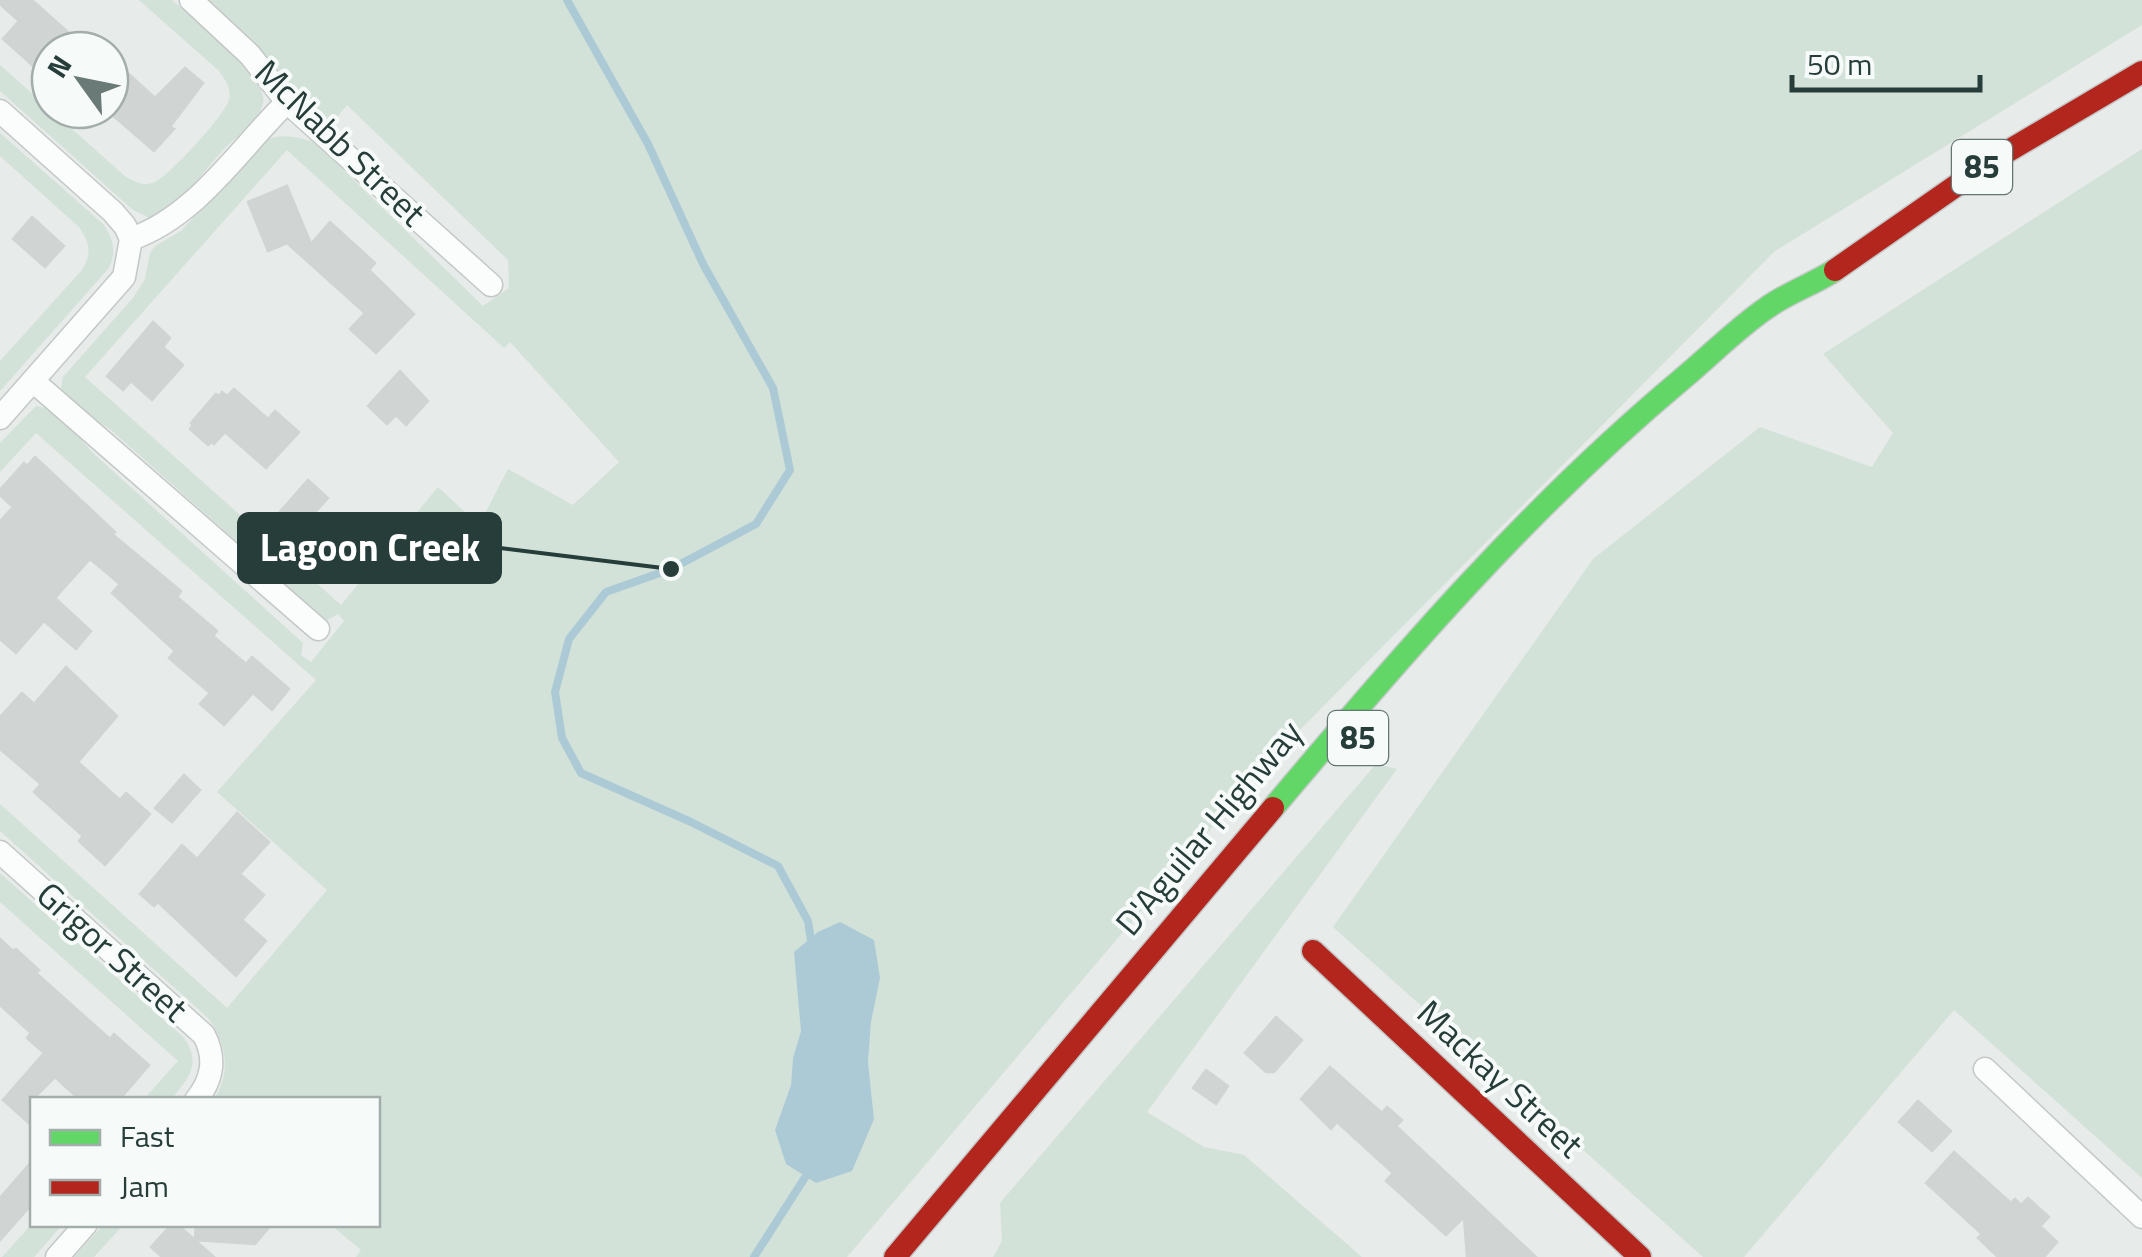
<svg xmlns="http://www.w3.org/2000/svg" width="2142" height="1257" font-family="'Titillium Web',sans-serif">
	<rect width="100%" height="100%" fill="#e7ebe9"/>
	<!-- green -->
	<g fill="#d2e2d8" fill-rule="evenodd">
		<path d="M139,0H172C191,17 269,77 263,103C259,122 236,136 223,150C200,176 182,203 150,218L133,210L0,91V65L126,177C136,182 143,187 155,182C170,175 224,116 229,100C232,88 225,80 219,71Z"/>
		<path d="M202,0H2142V25L1775,251L1264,766L847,1257H356L361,1250L331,1225L378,1224V1100L214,1099C232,1072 226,1043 208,1018L0,831V804L227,1008L327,890L217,792L316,680L36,433L0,472V443L36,406L55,410L94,454L303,643L301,655L311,662L344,621L338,614L326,621L111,430L68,401L61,388L63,377L133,298L145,279L150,253L155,246L181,231L263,142C280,132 298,137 316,143L483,306L509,288L508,260L347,105L327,129ZM287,150L504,348L510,342L619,462L573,505L508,469L479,525L438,487L341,605L85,377ZM871,1022L868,1062L874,1119L775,1130L791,1085L793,1058L801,1031Z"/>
		<path d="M0,133L103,224C114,239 117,253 108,269L0,391V361L82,270C92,253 90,243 79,227L0,156Z"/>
		<path d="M2142,149V1178L1954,1010L1744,1257H1703L1333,927L1593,559L1760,427L1872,467L1893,433L1823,354Z"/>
		<path d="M1376,764L1397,769L1147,1112L1204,1147L1244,1155L1362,1257H993L1002,1241L1000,1203Z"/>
		<path d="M0,873L183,1037C202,1062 190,1078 171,1099H144L178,1061L0,902Z"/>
		<path d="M32,1224L62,1225L34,1257H2Z"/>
		<path d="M104,1224L123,1225L94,1257H74Z"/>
	</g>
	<!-- water -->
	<path fill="#accad5" d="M840,922L874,940L880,978L871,1022L868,1062L874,1119L852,1171L816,1183L786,1164L775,1130L791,1085L793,1058L801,1031L794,952L818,932Z"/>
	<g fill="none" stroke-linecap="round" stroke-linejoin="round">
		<!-- stream -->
		<g stroke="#accad5" stroke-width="8">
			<path d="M567,0L648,144L703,264L773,388L790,470L756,524L671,569L606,592L569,639L555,692L562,738L581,773L691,822L778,866L808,921L812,947"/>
			<path d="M754,1257L811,1168"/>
		</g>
	</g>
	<!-- building -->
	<g fill="#d0d4d2" stroke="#d0d4d2" stroke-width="2.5">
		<path d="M0,0H32L88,50H50V81L3,39L19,21L0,4Z"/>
		<path d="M110,57L155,98L185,68L203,83L170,127L174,129L154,151L110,113Z"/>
		<path d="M287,186L311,244L330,222L375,263L369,270L414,314L376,353L350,329L365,313L287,243L268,251L248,202Z"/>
		<path d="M32,217L64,246L45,267L13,239Z"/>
		<path d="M153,322L170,338L163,347L183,365L152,400L131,381L123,390L107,376Z"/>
		<path d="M400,371L428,401L406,425L396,415L387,424L368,406Z"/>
		<path d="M234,389L268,419L275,411L299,432L266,468L225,432L214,444L212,442L208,445L190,429L193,425L191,423L216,394L219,396L222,392L227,396Z"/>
		<path d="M35,457L115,532L112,534L181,591L177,597L217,631L213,636L246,664L252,657L289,689L272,710L253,693L224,725L200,704L210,693L169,658L175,651L112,593L120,584L90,559L55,598L91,631L76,649L44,621L16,653L0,639V521L13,507L0,495V490L24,463L27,466Z"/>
		<path d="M308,480L328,498L298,531L278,514Z"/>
		<path d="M66,667L117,716L78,762L120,800L126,793L150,814L105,865L79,841L83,836L34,792L41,784L0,749V717L22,693L34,704Z"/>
		<path d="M184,775L200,790L172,822L155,808Z"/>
		<path d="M237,813L269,842L240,874L264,895L242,920L266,941L236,976L158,902L154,906L140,894L182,845L197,859Z"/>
		<path d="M0,939L13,951L16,949L39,970L36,973L110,1039L114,1034L149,1065L119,1100H80L55,1077L32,1100V1126L3,1100L44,1053L27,1038L31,1033L0,1005Z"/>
		<path d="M1276,1017L1302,1040L1274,1072H1266L1245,1053Z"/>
		<path d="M1330,1067L1382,1113L1387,1107L1402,1120L1396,1126L1536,1257H1467L1464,1217L1446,1235L1386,1181L1393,1173L1337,1122L1331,1129L1301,1099Z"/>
		<path d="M1206,1070L1228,1086L1216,1104L1193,1088Z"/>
		<path d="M1918,1101L1951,1131L1932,1151L1899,1122Z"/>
		<path d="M1954,1152L2011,1203L2015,1199L2021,1205L2028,1198L2049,1217L2040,1226L2057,1242L2044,1257H1998L1978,1238L1982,1234L1926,1183Z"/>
		<path d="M32,1161V1204L0,1240V1198Z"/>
		<path d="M172,1224H177L214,1257H162L151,1247Z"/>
		<path d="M196,1224H272L255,1244L195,1240Z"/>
	</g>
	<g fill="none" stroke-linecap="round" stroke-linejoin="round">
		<defs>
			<g id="street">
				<path d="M191,0L250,55L287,102L491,285"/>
				<path d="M0,111L113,212L125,226L131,239L124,277L0,418"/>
				<path d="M131,239C197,216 238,150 287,102"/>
				<path d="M33,381L318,629"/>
				<path d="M0,852L204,1035C216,1058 213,1079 196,1100"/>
				<path d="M1985,1069L2142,1217"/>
				<path d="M57,1257L86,1224"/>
			</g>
			<path id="fast" d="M1273,808C1400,657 1529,507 1681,380C1710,356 1737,328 1768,307C1789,292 1814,284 1835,270"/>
			<g id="jam">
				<path d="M1835,270L1993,160L2142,72"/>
				<path d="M1313,951L1640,1257"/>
				<path d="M895,1257L1273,808"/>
			</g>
		</defs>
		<!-- street casing -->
		<use href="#street" stroke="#c4c8c7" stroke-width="25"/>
		<!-- fast casing -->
		<use href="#fast" stroke="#c4c9c8" stroke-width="25"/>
		<!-- jam casing -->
		<use href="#jam" stroke="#c4c9c8" stroke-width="25"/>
		<!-- street -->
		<use href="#street" stroke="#fbfcfc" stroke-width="22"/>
		<!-- fast -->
		<use href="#fast" stroke="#63d668" stroke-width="22"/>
		<!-- jam -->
		<use href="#jam" stroke="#b3261e" stroke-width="22"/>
	</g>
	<g text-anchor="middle" stroke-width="8" stroke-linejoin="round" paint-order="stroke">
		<!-- shield labels -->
		<g fill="#f6faf8" stroke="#647673" stroke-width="2.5">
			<rect x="1952" y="140" width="60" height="54" rx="8"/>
			<rect x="1328" y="711" width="60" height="54" rx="8"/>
		</g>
		<g font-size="32" font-weight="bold" fill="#263d3a">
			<text x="1982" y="178">85</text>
			<text x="1358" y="749">85</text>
		</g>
		<!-- street labels -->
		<g font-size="35" fill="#263d3a" stroke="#f6faf8">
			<text transform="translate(340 143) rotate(44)" y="12">McNabb Street</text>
			<text transform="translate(1209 828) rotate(-50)" y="12">D'Aguilar Highway</text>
			<text transform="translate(112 952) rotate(42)" y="12">Grigor Street</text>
			<text transform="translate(1500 1079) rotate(43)" y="12">Mackay Street</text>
		</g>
	</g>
	<!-- callouts -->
	<path fill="none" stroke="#263d3a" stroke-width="4" d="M671 569L500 548"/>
	<circle fill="#263d3a" stroke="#f6faf8" stroke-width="4" cx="671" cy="569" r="10"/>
	<rect fill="#263d3a" stroke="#263d3a" stroke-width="4" x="239" y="514" width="261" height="68" rx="10"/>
	<g font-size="38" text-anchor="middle" font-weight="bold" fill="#fff">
		<text x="370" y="561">Lagoon Creek</text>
	</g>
	<!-- legend -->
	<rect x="30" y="1097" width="350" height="130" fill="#f6faf8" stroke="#a3aeac" stroke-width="2.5"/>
	<rect x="50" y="1130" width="50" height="15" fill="#63d668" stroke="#a3aeac" stroke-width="2.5"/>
	<text x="120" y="1147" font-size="30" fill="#263d3a">Fast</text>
	<rect x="50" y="1180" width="50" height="15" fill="#b3261e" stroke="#a3aeac" stroke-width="2.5"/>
	<text x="120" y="1197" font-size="30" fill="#263d3a">Jam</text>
	<!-- north arrow -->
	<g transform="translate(80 80) rotate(303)"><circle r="48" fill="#f6faf8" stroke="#a3aeac" stroke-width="2.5"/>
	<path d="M0-8L18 38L0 25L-18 38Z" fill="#6a7a77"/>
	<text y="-15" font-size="28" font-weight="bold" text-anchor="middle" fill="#263d3a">N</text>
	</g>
	<!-- scale -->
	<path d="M1792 75v15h188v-15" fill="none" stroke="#263d3a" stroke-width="5"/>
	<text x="1807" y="75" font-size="30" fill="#263d3a" stroke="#f6faf8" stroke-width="8" paint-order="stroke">50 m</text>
</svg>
